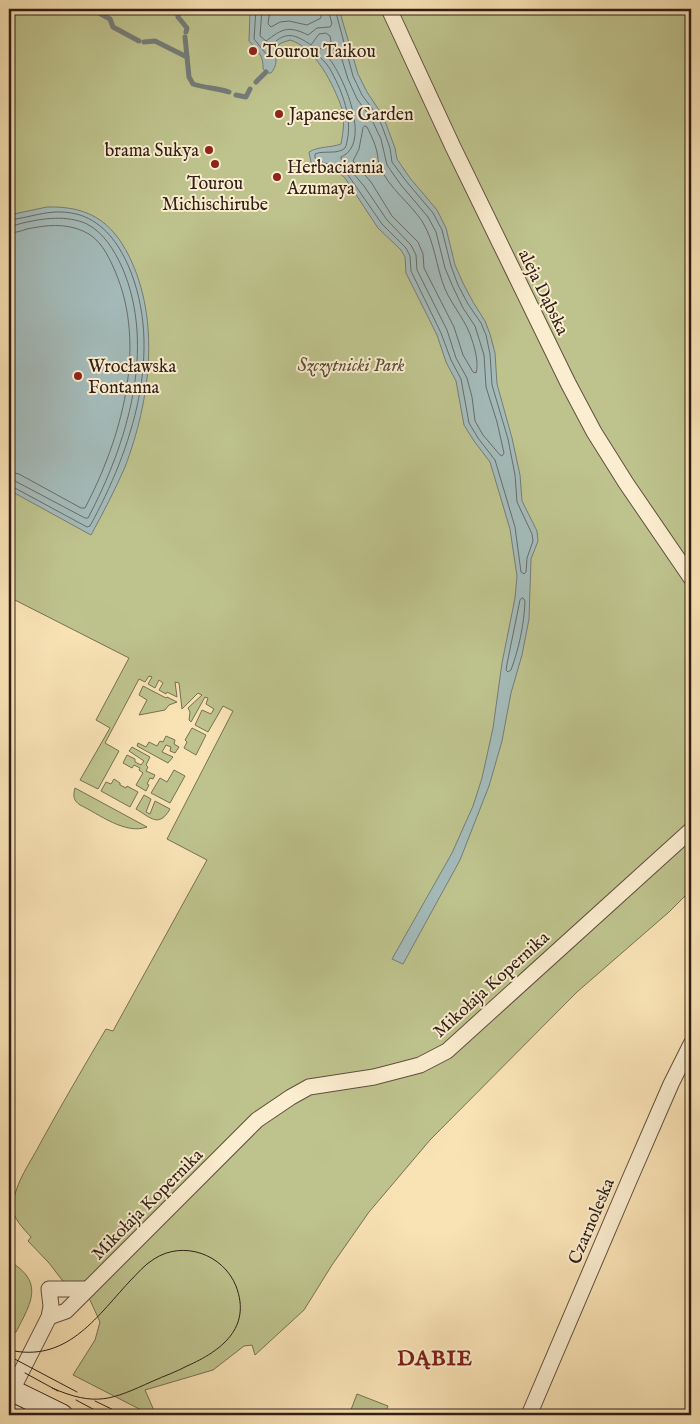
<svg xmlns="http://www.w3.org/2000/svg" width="700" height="1424" font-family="'IM FELL English',serif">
	<rect width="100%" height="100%" fill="#f9e3b5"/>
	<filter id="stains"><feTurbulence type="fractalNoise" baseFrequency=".004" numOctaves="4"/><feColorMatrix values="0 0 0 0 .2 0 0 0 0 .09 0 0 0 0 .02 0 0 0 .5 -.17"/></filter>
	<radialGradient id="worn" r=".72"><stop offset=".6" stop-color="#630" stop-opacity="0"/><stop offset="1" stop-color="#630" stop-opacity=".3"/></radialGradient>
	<!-- green -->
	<g fill="#bec38d" stroke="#767052">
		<path d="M9,9H691V890L669,912L577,992L430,1140L369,1212L332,1265L304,1310L255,1355L252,1345L244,1346L213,1370L145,1390L156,1415H151L73,1375L95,1340L100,1322L90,1300L62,1280L49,1263L28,1241L31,1237C23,1228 12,1218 13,1205C15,1182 31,1162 41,1142C62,1104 84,1066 106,1029L113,1031L207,860L167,839L233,711L223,706L208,732L195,725L202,710L211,714L214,709L206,704L208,698L205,697L191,722L189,720L190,712L188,708L202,695L198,693L182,709L179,683L175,682L177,697L167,692L166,694L159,690L163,683L159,680L155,688L148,684L152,677L149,676L145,682L139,679L105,743L119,751L98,789L80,780L110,728L96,720L129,658L9,597Z"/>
		<path d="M143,686L166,698L167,697L177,702L169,705L165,710L139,715L147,700L139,695Z"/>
		<path d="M192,728L206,735L196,755L184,748L187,742L185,740Z"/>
		<path d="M166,736L175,740L174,744L179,747L175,753L170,751L171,747L166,745L162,752L173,757L168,763L137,746L138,743L146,747L149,742L157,746L160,741L163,742Z"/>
		<path d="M132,747L150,757L146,765L148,767L146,771L155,775L153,779L150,778L147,784L149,785L146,791L136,785L143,773L139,770L140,768L134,765L132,768L123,763L127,755L135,759V762L141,765L144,761L129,751Z"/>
		<path d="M174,770L185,776L170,803L151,793L160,778L167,782Z"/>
		<path d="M114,779L120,783V785L126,788L127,786L138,792L130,807L101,791L106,782L111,784Z"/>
		<path d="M75,788L147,827C125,835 99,814 80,805C73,800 73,796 75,788Z"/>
		<path d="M144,795L151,799L146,812L150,814L155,801L170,809C159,828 151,818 136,809Z"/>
		<path d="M9,1261C45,1282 31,1303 16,1332L9,1331Z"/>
		<path d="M357,1394L388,1406L384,1415H349Z"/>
	</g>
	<!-- water -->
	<g fill="#a4bbba" stroke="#757c79">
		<path d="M252,9H339L358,74L367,92L381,113L386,124L395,148L397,159L410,178L437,210L446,228L455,265L463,283L473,302L485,321L490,334L495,353L497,384L512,438L520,475L522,501L537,531L538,541L531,559L529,619L522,655L511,693L502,741L489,786L460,860L403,964L392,959L452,853L473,806L482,778L493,728L502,663L515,598L517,576L510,529L490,462L474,441L464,425L456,381L446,362L437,335L406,273L405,257L401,250L378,228L345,178L335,169L324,168L314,165L311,162L309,152C319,146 330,148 341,144C343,133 345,121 342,109C334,85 315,47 290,40L281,43L275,48C276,58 278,65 271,73H268L263,69C264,56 257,50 249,41L250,12Z"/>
		<path d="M47,207C87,206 111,220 129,256C161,321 150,401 125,467C115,490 103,513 91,535L9,490V215Z"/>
	</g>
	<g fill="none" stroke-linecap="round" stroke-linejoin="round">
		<!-- shore -->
		<g stroke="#696c68" stroke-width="1">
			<path d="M256,9L254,39L267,55L270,54L272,45C286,30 296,35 311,45L319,34L326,33L330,36L331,41L328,48L324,49L316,48L315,51C319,57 326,62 330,69C341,89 351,113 348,136C347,140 347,145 345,148C338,155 323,150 315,154V158L324,163L337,165L348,175L382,224L406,248L410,256L411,271L441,333L451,360L461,379L469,423L478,438L495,460L515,527L521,572L524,574L526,572L527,558L533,541L532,534L517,502L515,475L508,439L492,385L490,354L486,335L481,323L468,304L458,285L451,266L442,230L433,213L406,181L392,162L390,148L382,126L377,115L362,95L353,76L335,9"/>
			<path d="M262,9L260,36L266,41C282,29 288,25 308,35L317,28L330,27L332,24L328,9"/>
			<path d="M270,9L268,24L271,27L280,22L289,21L307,25L321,18V9"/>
			<path d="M335,48L339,50L348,79L357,99L371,118L381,139L387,165L401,185L428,217L436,232L445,268L453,287L463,308L475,326L484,355L486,387L497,422L504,453L502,456L500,455L483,435L475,421L472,397L467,378L456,358L447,330L417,270L416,255L411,245L387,220L364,186L341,159V157C373,143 343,75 328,57Z"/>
			<path d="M365,126L367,127C371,135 375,143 377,152C378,157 378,162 380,167C389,188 409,202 422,221C435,242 436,267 445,289C453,307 467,322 472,340C475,349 479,364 476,373L473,372L463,355L454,327L424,268L423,254L418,242L392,216L371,182L353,161L359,149L363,128Z"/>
			<path d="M9,220C35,217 52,207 80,215C104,223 118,243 128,265C165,350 132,449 90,526L87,527L13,487L9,486"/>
			<path d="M9,226C14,226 18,224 23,223C44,218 67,215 87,224C104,233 114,250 122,267C157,348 127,444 88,518H85L15,481L9,480"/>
			<path d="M9,233C15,233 21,231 27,229C46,225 65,223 83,231C100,238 108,255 115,271C148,347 121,439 85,508H81L19,474L9,472"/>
			<path d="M523,598L525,601C524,625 519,648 511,670L508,672L506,670L507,664L520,600Z"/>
		</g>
		<!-- stream -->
		<g stroke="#757c79" stroke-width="5">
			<path d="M99,9V13L110,19L113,27L139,41"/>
			<path d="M178,9V17L187,28L186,32"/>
			<path d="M185,37L189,77L193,84C205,88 217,88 229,92"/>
			<path d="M144,42L155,41L187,57"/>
			<path d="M256,82L266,72"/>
			<path d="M236,95L246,97L250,89"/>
		</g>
		<defs>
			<g id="street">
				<path d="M389,9L453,147L568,383L594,432L626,483L691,578"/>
				<path d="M49,1317L66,1311L257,1120L291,1097L309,1087L374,1077L420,1065L447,1051L691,830"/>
				<path d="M12,1390L49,1317L51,1306L49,1289H88"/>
				<path d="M529,1415L628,1183L671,1084L691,1044"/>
			</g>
			<path id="secondary" d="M9,1389L62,1415"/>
		</defs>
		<!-- street casing -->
		<use href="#street" stroke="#614f3e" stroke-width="17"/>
		<!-- secondary casing -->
		<use href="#secondary" stroke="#2e1e17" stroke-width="23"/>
		<!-- street -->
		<use href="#street" stroke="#fbedcf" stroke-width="15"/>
		<!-- secondary -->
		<use href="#secondary" stroke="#fbedcf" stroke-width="21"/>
		<!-- tram -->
		<g stroke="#2e1e17" stroke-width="1">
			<path d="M9,1350C66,1363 95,1319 129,1282C137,1274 144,1265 154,1259C183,1240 223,1254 236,1286C252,1328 221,1351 187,1366C176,1372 164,1376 153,1381C111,1400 96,1407 52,1388"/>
			<path d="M9,1356L77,1392"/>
			<path d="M25,1373L58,1391"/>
			<path d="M76,1400L104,1415"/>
			<path d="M95,1401L124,1415"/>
		</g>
	</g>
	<!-- markers -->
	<g fill="#8f2418" stroke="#fbedcf" stroke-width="2">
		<circle cx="253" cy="51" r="5"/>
		<circle cx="279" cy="114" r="5"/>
		<circle cx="209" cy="150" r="5"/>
		<circle cx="215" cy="164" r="5"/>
		<circle cx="277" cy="177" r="5"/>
		<circle cx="78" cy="376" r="5"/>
	</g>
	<g text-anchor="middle" stroke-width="4" stroke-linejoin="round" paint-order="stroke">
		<!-- poi labels -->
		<g font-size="18" fill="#2e1e17" stroke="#fbedcf" text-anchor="start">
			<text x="263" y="57">Tourou Taikou</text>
			<text x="289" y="120">Japanese Garden</text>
			<text x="199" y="156" text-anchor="end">brama Sukya</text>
			<text x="287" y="173">Herbaciarnia<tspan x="287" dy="21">Azumaya</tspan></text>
			<text x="215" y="189" text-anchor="middle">Tourou<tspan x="215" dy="21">Michischirube</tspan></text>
			<text x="88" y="372">Wrocławska<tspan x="88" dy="21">Fontanna</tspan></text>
		</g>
		<!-- street labels -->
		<g font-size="18" fill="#2e1e17" stroke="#fbedcf">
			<text transform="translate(544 292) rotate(64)" y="6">aleja Dąbska</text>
			<text transform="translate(491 984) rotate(-42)" y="6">Mikołaja Kopernika</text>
			<text transform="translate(147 1204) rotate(-45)" y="6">Mikołaja Kopernika</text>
			<text transform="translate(591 1221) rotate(-67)" y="6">Czarnoleska</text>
		</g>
		<!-- park labels -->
		<g font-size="18" font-style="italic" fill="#59503a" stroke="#fbedcf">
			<text x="351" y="371">Szczytnicki Park</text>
		</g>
		<!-- district labels -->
		<g font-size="22" font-weight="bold" letter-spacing="1" fill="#7a1f14" stroke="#fbedcf">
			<text x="435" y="1365">DĄBIE</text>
		</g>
	</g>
	<!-- margin -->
	<rect width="700" height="1424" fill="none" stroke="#f9e3b5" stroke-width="30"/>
	<rect x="10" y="10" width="680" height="1404" fill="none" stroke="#2e1e17" stroke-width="2.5"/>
	<rect x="15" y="15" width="670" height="1394" fill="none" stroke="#2e1e17"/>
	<rect width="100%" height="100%" filter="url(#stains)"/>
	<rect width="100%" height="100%" fill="url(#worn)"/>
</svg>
